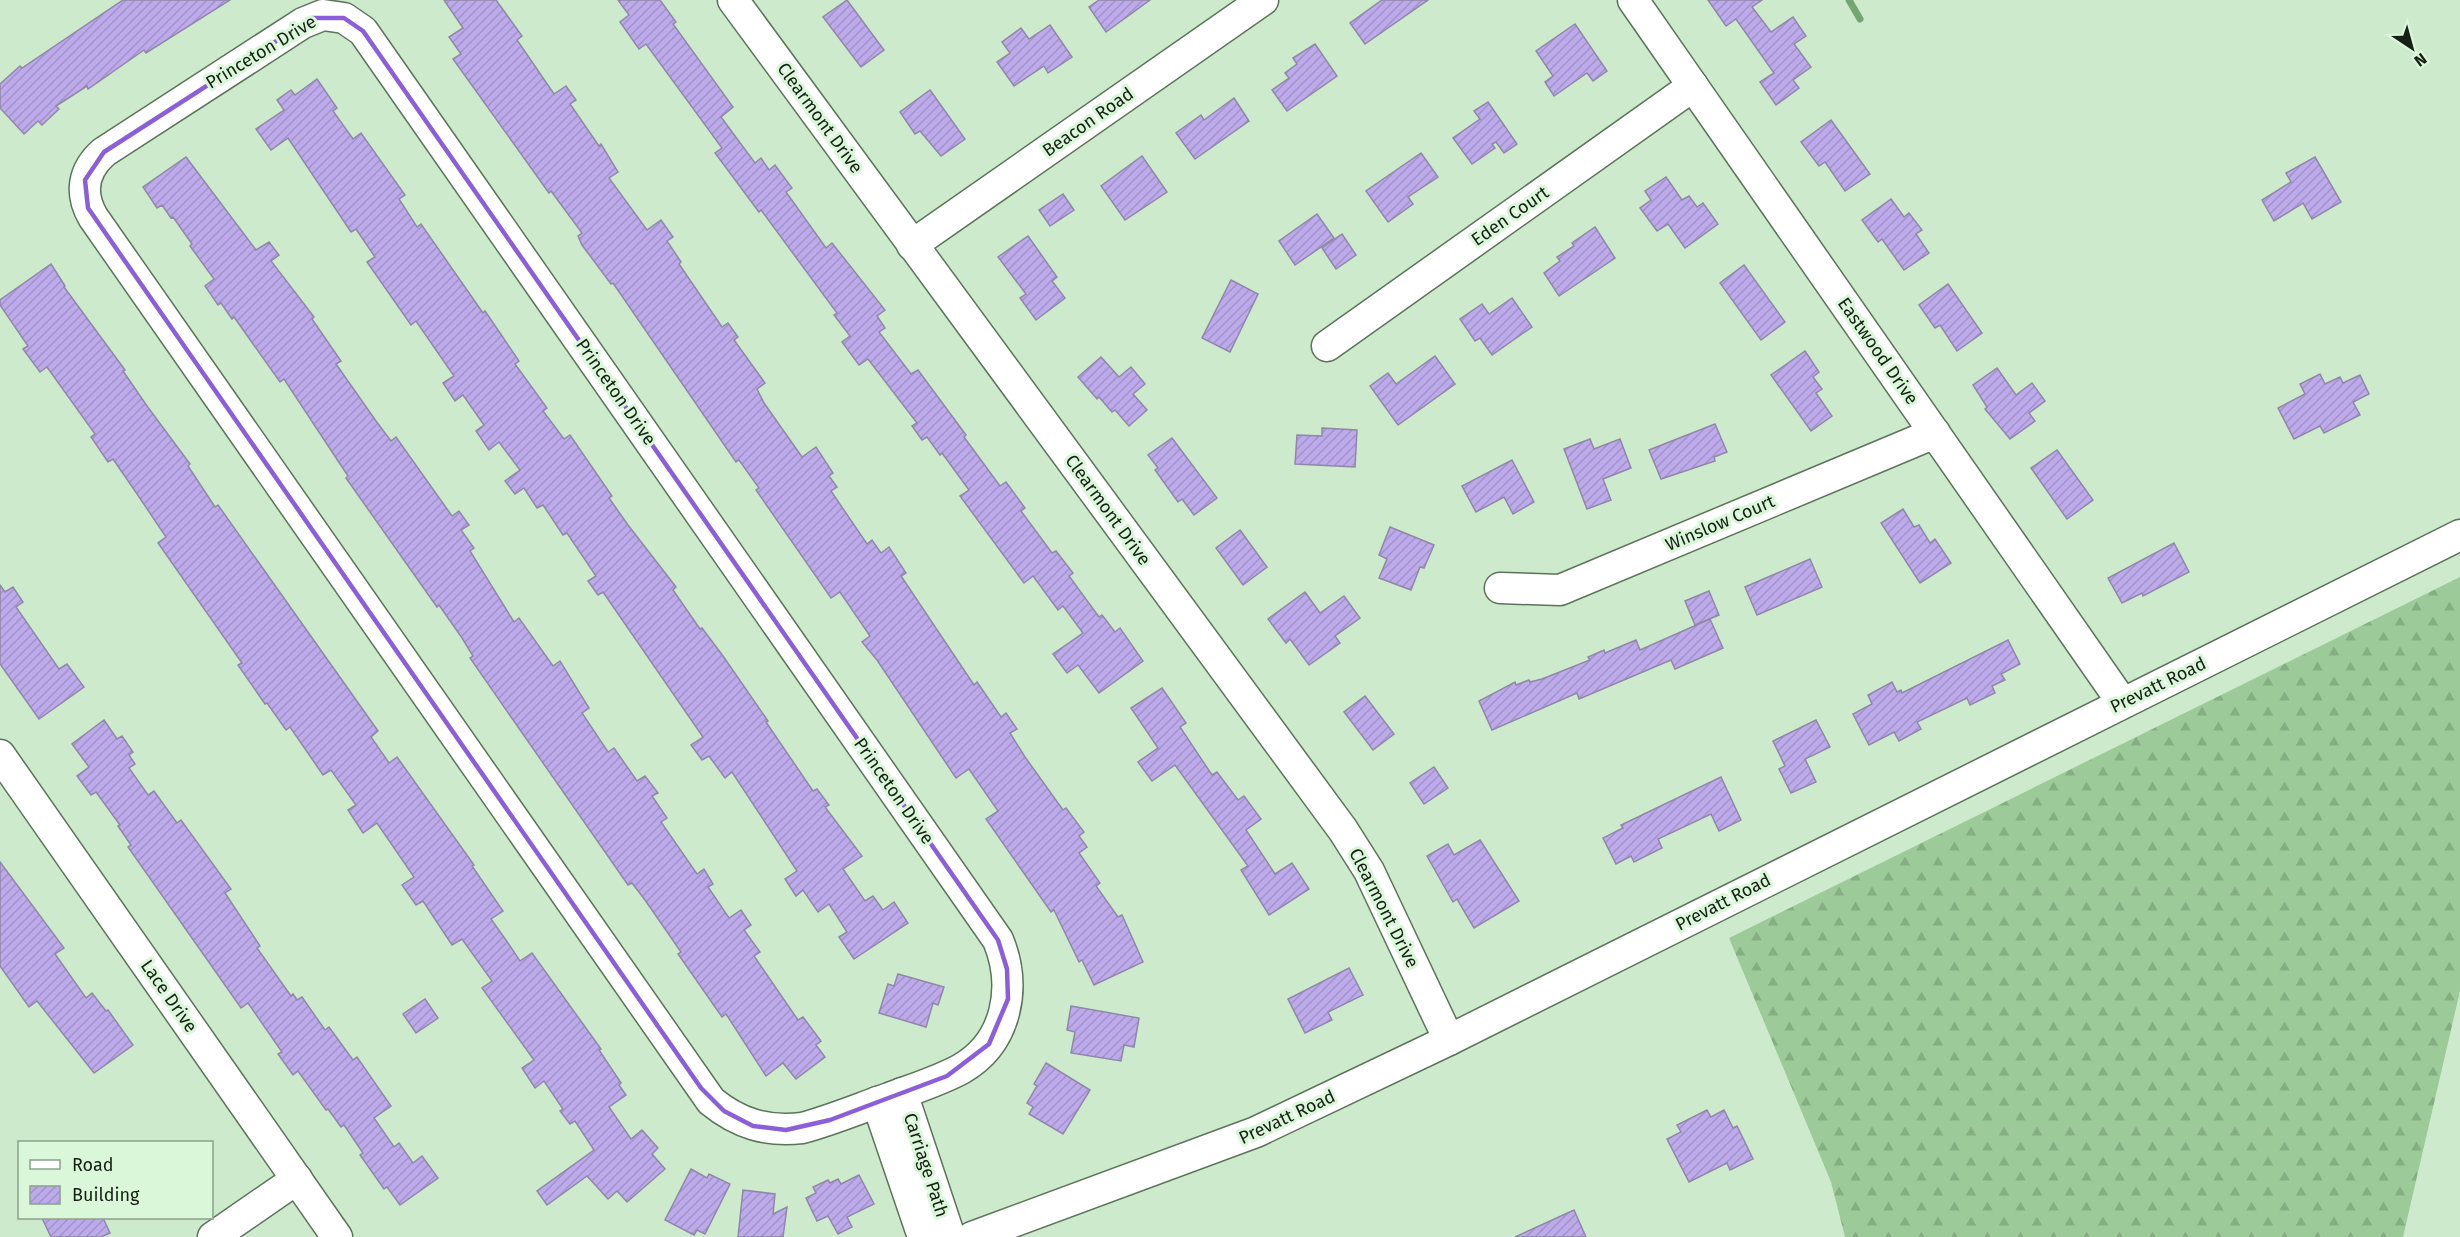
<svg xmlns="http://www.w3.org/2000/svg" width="2460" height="1237" font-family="'Fira Sans',sans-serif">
	<defs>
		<pattern id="forest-firs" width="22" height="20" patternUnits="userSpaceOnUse" patternTransform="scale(1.5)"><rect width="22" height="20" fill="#9ccb99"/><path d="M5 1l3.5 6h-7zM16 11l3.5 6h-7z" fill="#86ae83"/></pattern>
		<pattern id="building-hatch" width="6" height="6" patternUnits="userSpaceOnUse" patternTransform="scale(1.5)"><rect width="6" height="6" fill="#bcaaeb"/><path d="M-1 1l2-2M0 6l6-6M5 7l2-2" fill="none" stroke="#a192c9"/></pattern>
	</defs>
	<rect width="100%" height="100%" fill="#ceeacc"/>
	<!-- forest -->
	<path fill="url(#forest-firs)" d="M2460,577V991L2403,1237H1845L1831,1182L1729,938Z"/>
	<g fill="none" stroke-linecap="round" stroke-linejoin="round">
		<!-- stream -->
		<path stroke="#74a671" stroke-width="7" d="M1849,0L1860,19"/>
	</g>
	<!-- building -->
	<g fill="url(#building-hatch)" stroke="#9087a8" stroke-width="1.5">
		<path d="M123,0H230L146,53L144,50L88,89L87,86L56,106L59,109L42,125L38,121L24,134L0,108V84L20,66L22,68Z"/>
		<path d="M444,0H496L522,36L517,40L554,94L566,86L576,100L570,104L599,146L601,144L618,172L609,178L647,230L661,220L673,237L667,241L681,262L679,264L722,327L728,323L738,337L734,340L765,383L757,389L764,403L802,457L816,447L833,473L829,476L837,487L831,491L867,544L872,540L881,553L889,547L906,573L901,576L974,685L977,682L1001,717L1006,713L1017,729L1010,733L1025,757L1063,810L1066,808L1084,832L1079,836L1087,847L1079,853L1100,883L1096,886L1118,917L1122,915L1143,962L1094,985L1082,960L1079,962L1054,910L1051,912L986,819L998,811L969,769L956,778L877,660L862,642L870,636L840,592L831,598L756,490L759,488L739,460L736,462L613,283L611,284L582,245L578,236L582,233L551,191L549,193L453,59L461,54L449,37L463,28Z"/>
		<path d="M618,0H660L676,22L673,24L733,107L721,117L755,163L761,158L769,170L775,165L792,188L786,192L826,248L832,243L885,310L877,316L885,328L879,332L911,374L918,370L966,435L964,437L1000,486L1006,482L1025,508L1021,511L1052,553L1056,551L1073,573L1069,576L1099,617L1102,615L1115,632L1120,628L1143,661L1099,693L1078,665L1067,673L1053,654L1083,633L1063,606L1058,610L1033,576L1024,583L960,496L969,490L942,453L940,455L927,437L922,440L912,426L917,423L868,359L859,365L842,342L850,336L834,315L837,313L761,210L759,212L715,153L722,148L646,44L639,49L620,22L629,15Z"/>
		<path d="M847,0L884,50L861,67L823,17Z"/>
		<path d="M1099,0H1150L1106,32L1089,7Z"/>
		<path d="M1382,0H1428L1365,44L1350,23Z"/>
		<path d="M1708,0H1762L1752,7L1771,32L1793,17L1806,36L1794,44L1811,67L1793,80L1799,88L1776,105L1760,82L1774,73L1736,19L1726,26Z"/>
		<path d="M1575,24L1607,71L1593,81L1587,73L1554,96L1545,82L1553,76L1536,51Z"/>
		<path d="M1050,25L1072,57L1048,73L1044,66L1014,86L997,62L1010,53L1002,42L1021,28L1029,39Z"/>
		<path d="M1315,44L1337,76L1287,111L1272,90L1289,78L1285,73L1297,64L1293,58Z"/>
		<path d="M317,79L337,108L333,111L353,139L361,133L405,195L399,199L417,227L421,224L483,313L485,311L500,333L519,361L515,364L547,408L543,411L564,439L570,435L612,496L609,498L628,525L676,587L673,590L700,629L702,628L723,656L768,721L766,722L813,791L817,789L829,805L825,807L862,856L843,869L865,901L873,896L883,910L894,902L908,923L854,959L839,937L847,932L829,904L818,912L803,890L796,896L785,879L797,871L732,772L725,778L709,756L702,760L691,745L703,737L603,592L598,595L588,581L596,576L567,533L563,535L543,505L537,508L524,488L515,494L505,481L520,470L499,442L489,450L476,431L484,425L463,395L455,401L443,383L454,376L416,321L411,325L367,262L375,257L356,229L351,232L288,138L271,150L256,129L284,110L277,100L291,90L295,95Z"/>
		<path d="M930,90L965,139L941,156L920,131L915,134L900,112Z"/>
		<path d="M1234,98L1249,121L1195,159L1176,133L1201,115L1204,120Z"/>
		<path d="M1488,102L1517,144L1504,153L1496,142L1492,144L1495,148L1472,164L1453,138L1480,119L1474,111Z"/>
		<path d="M1831,120L1870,174L1845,191L1825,162L1819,166L1801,142Z"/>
		<path d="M1421,153L1438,177L1408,197L1413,204L1388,222L1366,191Z"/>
		<path d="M1142,156L1167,192L1125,220L1101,186Z"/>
		<path d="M186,157L256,250L269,242L279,255L271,261L314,317L312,319L341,361L336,364L376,421L391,441L396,437L452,516L459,511L469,525L461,530L474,548L470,551L514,622L519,618L553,666L560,661L589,708L582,713L608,752L614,748L637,781L645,776L658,793L652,796L667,818L661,822L697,874L704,869L713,884L708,887L729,918L741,910L751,925L744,930L760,952L754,956L798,1020L803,1017L821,1041L816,1045L825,1057L796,1079L783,1063L766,1076L726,1014L722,1017L678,954L681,952L645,900L632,883L628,885L470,658L473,656L462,638L439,605L437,607L346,478L348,476L284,379L280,382L234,317L232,319L221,303L218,305L205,286L214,279L190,246L192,244L173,217L171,218L162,205L157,208L143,187Z"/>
		<path d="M2315,157L2341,202L2312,219L2303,203L2274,221L2262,200L2291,182L2286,173Z"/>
		<path d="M1666,177L1682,200L1689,196L1697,207L1703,203L1718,224L1685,248L1668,224L1657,231L1640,208L1651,200L1645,191Z"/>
		<path d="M1063,194L1074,210L1050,226L1039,210Z"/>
		<path d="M1891,199L1904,217L1909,213L1922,230L1916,234L1929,253L1904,270L1882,239L1878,242L1862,220Z"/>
		<path d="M1317,214L1334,238L1295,265L1279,241Z"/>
		<path d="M1595,227L1615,258L1559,296L1544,273L1560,261L1557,257L1574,246L1572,243Z"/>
		<path d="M1342,234L1356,255L1336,269L1322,248Z"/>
		<path d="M1028,236L1057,277L1052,281L1065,298L1036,320L1020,298L1026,294L998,257Z"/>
		<path d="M51,264L65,286L64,287L125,370L123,371L147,406L190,464L188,466L215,507L218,505L378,731L371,737L389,763L397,757L474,865L472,866L503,911L491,919L508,943L520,961L532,953L601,1049L599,1050L621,1083L619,1085L626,1095L609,1107L631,1139L642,1130L658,1148L652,1154L665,1169L627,1202L617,1191L608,1199L587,1176L547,1205L537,1191L594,1150L575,1121L570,1124L560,1111L563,1109L544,1081L535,1088L522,1068L534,1060L482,988L492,981L462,939L452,945L423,901L416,905L402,885L414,877L377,823L363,833L348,810L356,805L331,770L323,775L290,727L286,730L267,703L265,704L238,665L242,663L158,543L166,537L133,488L113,459L108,462L91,437L95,434L47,367L40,372L23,349L28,346L0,305V300Z"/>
		<path d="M1744,265L1785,322L1761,340L1720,283Z"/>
		<path d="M1231,280L1258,294L1230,352L1202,338Z"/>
		<path d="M1948,284L1982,333L1957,351L1940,325L1935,328L1919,305Z"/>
		<path d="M1512,298L1532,327L1492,355L1480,338L1475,341L1460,319L1482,304L1489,314Z"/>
		<path d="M1805,351L1819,372L1813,377L1822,389L1816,393L1832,416L1811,431L1771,375Z"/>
		<path d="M1435,356L1455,384L1398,425L1370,386L1388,373L1396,384Z"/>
		<path d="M1101,357L1119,377L1131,367L1145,384L1133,394L1147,410L1129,426L1115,410L1112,412L1099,397L1097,399L1078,377Z"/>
		<path d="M1997,368L2016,395L2032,383L2045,401L2029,413L2035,421L2010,439L1985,409L1987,407L1973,385Z"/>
		<path d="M2320,374L2325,384L2340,377L2343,383L2360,375L2369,394L2353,402L2360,415L2324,433L2320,426L2294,439L2278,408L2305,394L2300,384Z"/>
		<path d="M1715,424L1727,452L1714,457L1715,461L1661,479L1649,450Z"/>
		<path d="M1322,428L1357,430L1355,467L1295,464L1297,435L1322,436Z"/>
		<path d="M1172,438L1217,498L1194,515L1182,499L1178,502L1155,470L1158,468L1148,455Z"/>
		<path d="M1590,439L1594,449L1620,439L1631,468L1603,479L1611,500L1587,509L1564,449Z"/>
		<path d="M2057,450L2093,500L2067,519L2031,468Z"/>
		<path d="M1512,460L1534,502L1513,514L1504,497L1476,512L1462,486Z"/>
		<path d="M1903,509L1914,527L1919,525L1930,543L1935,539L1951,563L1920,583L1881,523Z"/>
		<path d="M1390,527L1434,545L1424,568L1420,567L1411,590L1379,578L1387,559L1379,555Z"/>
		<path d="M1240,530L1267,567L1243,585L1216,548Z"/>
		<path d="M2174,543L2189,572L2143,596L2142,593L2122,603L2108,578Z"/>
		<path d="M1810,559L1822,587L1757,615L1745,587Z"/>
		<path d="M0,585L5,592L13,587L23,602L16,607L59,669L67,664L84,687L39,719L0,664Z"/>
		<path d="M1709,591L1719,615L1695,625L1685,601Z"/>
		<path d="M1305,592L1320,613L1344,596L1360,618L1335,636L1340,643L1309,665L1290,639L1286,643L1268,619Z"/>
		<path d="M1710,619L1723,648L1675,669L1671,660L1579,699L1577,693L1492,730L1479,701L1515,682L1516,685L1529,680L1530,682L1542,679L1590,660L1588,657L1604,650L1605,653L1636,640L1640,650Z"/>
		<path d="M2008,640L2020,664L2001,674L2005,680L1992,686L1995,693L1970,705L1967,698L1917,722L1921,729L1899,741L1894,732L1869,745L1853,714L1872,704L1868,695L1892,682L1897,692L1901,690L1902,693Z"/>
		<path d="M1162,688L1186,723L1180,727L1212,775L1217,772L1238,800L1244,796L1261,819L1246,830L1275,874L1292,863L1309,889L1269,915L1241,870L1248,866L1175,765L1152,781L1138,762L1158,748L1131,708Z"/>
		<path d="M1365,696L1394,734L1373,750L1344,712Z"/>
		<path d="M104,720L117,739L122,736L133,752L129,755L135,764L129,768L148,795L154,791L177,823L181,820L231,889L225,893L260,946L257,948L291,996L293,994L297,1000L302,997L325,1030L329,1027L353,1060L357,1057L391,1106L374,1118L394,1147L399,1143L413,1163L422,1156L438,1178L400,1205L387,1187L384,1189L360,1155L363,1153L344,1125L341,1127L328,1109L326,1110L298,1071L293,1075L278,1054L282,1052L248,1003L241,1008L128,847L131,845L118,826L120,825L96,792L91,795L77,776L89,767L72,744Z"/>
		<path d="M1816,720L1830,747L1805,759L1816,782L1791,793L1779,769L1785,766L1773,741Z"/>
		<path d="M1434,767L1448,788L1424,804L1410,783Z"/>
		<path d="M1721,777L1741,820L1719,831L1711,814L1658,839L1662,848L1634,862L1631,856L1616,864L1603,838L1623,828L1621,825Z"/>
		<path d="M1480,840L1519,901L1474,928L1457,899L1453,902L1427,856L1448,844L1454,855Z"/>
		<path d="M0,862L64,948L55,954L86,998L92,993L106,1011L108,1010L133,1045L94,1073L37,1001L29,1007L0,966Z"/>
		<path d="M1349,968L1363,995L1328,1012L1332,1020L1305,1033L1288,999Z"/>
		<path d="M898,974L944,987L938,1005L933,1003L926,1027L879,1013L888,984L894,986Z"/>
		<path d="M425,999L438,1018L416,1033L403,1014Z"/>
		<path d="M1071,1006L1139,1018L1134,1047L1124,1045L1121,1061L1071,1053L1075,1032L1067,1030Z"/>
		<path d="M1046,1063L1090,1090L1063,1134L1029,1114L1033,1107L1027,1103L1037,1086L1034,1084Z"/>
		<path d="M1707,1110L1711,1117L1724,1110L1733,1128L1737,1126L1753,1159L1730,1170L1727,1163L1689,1182L1667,1139L1681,1132L1677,1125Z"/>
		<path d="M691,1169L707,1178L709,1174L730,1184L705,1234L697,1230L694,1235L665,1220Z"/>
		<path d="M859,1175L874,1204L847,1217L852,1227L838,1234L828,1216L817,1221L806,1198L816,1193L813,1187L828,1180L830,1183L838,1179L841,1184Z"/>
		<path d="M743,1190L775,1194L773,1214L787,1207L783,1237H738Z"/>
		<path d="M1574,1210L1586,1237H1515Z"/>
		<path d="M42,1218H103L110,1233L101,1237H51Z"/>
	</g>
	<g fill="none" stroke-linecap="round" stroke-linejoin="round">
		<defs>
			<g id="minor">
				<path d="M733,0L1343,830L1369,871L1449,1040"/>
				<path d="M1633,0L2122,702"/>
				<path d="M323,15L344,18L363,31L998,940C1017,986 1008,1042 961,1069C939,1081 913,1089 889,1098C860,1108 832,1120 802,1128C767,1132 739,1124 711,1101L93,217C79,193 83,170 104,152L303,23Z"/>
				<path d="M912,245L1263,0"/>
				<path d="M1327,346L1693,86"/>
				<path d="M1500,588L1560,590L1935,433"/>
				<path d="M0,755L337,1237"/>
				<path d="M902,1093L950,1237"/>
				<path d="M877,1102L923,1237"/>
				<path d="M213,1237L297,1179"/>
				<path d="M972,1237L1256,1132L1449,1040L2460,535"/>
			</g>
		</defs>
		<!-- minor casing -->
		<use href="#minor" stroke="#5b745a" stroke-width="33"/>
		<!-- minor -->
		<use href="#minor" stroke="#fff" stroke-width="30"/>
	</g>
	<!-- marked area -->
	<path fill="none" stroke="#8b5fd9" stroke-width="4.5" stroke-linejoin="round" d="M312,18H344L363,31L998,940L1007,969L1008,999L989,1044L947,1076L830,1120L786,1130L753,1126L724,1111L701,1088L88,208L85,180L104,152Z"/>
	<g text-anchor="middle" stroke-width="6" stroke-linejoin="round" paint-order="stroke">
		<!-- street labels -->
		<g font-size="18" fill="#162016" stroke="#dbf7d9">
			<text transform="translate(261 52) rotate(-31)" y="6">Princeton Drive</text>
			<text transform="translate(820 118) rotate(54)" y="6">Clearmont Drive</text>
			<text transform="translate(1088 122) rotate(-35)" y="6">Beacon Road</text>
			<text transform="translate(1510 216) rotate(-35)" y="6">Eden Court</text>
			<text transform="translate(1878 351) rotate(55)" y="6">Eastwood Drive</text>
			<text transform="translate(616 392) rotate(55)" y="6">Princeton Drive</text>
			<text transform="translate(1108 510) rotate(54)" y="6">Clearmont Drive</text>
			<text transform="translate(1720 523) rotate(-23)" y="6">Winslow Court</text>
			<text transform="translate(2158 685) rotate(-26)" y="6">Prevatt Road</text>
			<text transform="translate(894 791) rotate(55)" y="6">Princeton Drive</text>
			<text transform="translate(1723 902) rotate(-27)" y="6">Prevatt Road</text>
			<text transform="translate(1384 908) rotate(63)" y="6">Clearmont Drive</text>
			<text transform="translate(169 996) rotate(55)" y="6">Lace Drive</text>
			<text transform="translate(1287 1117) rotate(-25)" y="6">Prevatt Road</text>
			<text transform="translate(926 1165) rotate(72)" y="6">Carriage Path</text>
		</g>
	</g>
	<!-- legend -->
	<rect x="18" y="1141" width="195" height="78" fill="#dbf7d9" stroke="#8ca18b" stroke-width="1.5"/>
	<rect x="30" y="1160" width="30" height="9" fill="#ffffff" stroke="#8ca18b" stroke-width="1.5"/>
	<text x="72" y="1171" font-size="18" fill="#162016">Road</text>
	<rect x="30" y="1186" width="30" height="18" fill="url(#building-hatch)" stroke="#8ca18b" stroke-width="1.5"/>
	<text x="72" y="1201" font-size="18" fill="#162016">Building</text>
	<!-- north arrow -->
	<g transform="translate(2412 48) rotate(144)" stroke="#dbf7d9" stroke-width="4.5" paint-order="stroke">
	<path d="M0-4.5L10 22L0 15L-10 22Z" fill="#162016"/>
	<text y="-9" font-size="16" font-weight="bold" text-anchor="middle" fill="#162016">N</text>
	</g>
</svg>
